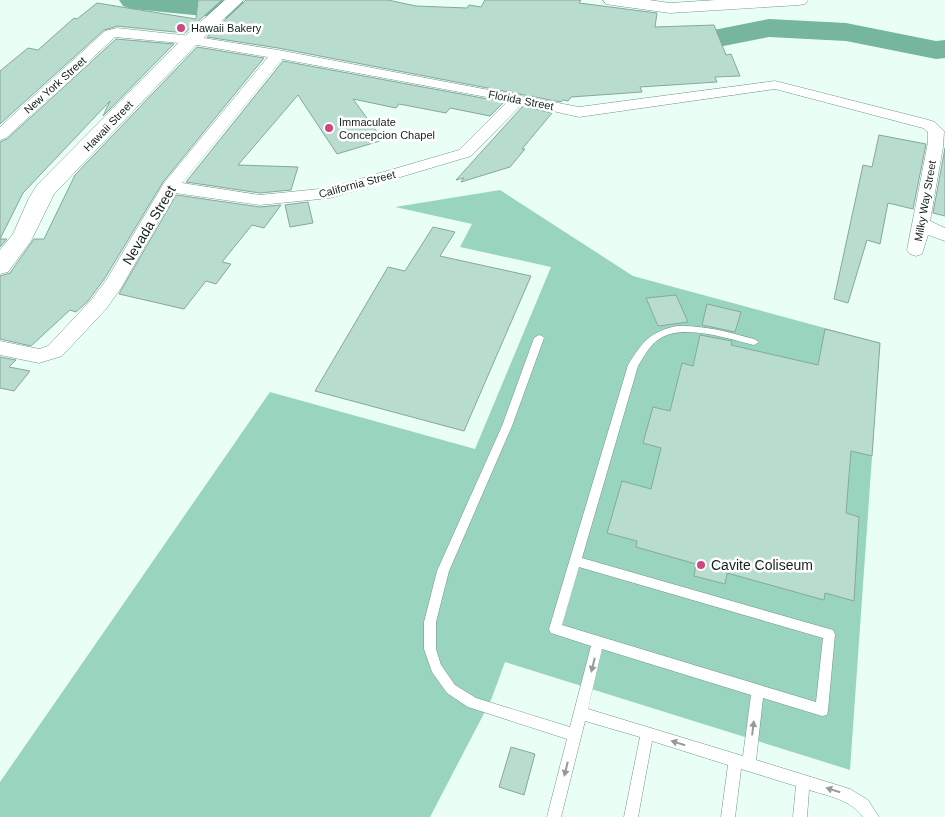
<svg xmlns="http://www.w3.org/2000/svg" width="945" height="817" font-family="Arial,sans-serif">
	<rect width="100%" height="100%" fill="#e9fff6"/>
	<!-- green -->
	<path fill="#99d5be" d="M500,190L633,276L880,343L850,770L505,662L491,700L430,817H0V782L270,392L475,449L551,267L460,247L472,224L395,207Z"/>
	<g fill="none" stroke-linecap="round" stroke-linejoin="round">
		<!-- river -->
		<g fill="#76b69f" fill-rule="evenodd">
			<path d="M119,0H221L254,3L308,16L313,22L308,28L298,31L254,21L133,9L123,6Z"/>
			<path d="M769,19L846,23L936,41L945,40V58L936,59L846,41L769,37L658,59L647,57L643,50L647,43L658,41Z"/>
		</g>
	</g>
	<!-- building -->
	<g fill="#b8dcce" stroke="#86a89b">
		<path d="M198,0H222L185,33L117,26L104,30L0,124V71L28,48L38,50L74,18L77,19L97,3L196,19Z"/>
		<path d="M246,0H388L416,6L467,8L469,5L481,7L485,0H581L579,3L657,13L655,27L714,25L726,55L731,54L740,76L715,77L717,82L640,87L642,92L571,97L568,101L563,100L561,102L278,48L207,37Z"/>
		<path d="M116,39L174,44L103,116L110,101L23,193L0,239H7L0,247V142L7,139Z"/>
		<path d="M197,47L264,58L163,182L105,278L88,301L76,312L70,310L31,346L0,339V276L10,273L34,239H44L75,175Z"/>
		<path d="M283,61L504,102L490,116L450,108L446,113L399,104L396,108L353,99L383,140L337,154L298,95L238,165L298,167L291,190L260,193L186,182Z"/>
		<path d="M523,106L552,113L522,149H525L510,167L461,182L464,178L456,180Z"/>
		<path d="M879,135L926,144L913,209L888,203L880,244L867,240L848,303L834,299L863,165L872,167Z"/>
		<path d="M945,148V216L933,213Z"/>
		<path d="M176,195L260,207L281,205L264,228L252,225L222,262L231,264L216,284L206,281L184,309L119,294Z"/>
		<path d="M308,202L313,223L290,227L285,205Z"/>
		<path d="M433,227L455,232L440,256L531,276L464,431L315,391L388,267L405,271Z"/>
		<path d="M676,295L688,322L658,326L646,298Z"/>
		<path d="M707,304L741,312L735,332L702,325Z"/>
		<path d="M825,329L880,343L872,456L851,451L846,513L859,517L854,601L825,593L824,600L727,573L725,584L694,576L696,564L636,547L637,541L607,533L622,481L651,489L661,448L643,443L653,407L670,411L682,363L693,366L700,335L732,341L731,345L818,365Z"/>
		<path d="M0,357L16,360L9,367L30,371L14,391L0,388Z"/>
		<path d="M511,747L535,754L524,795L499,787Z"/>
	</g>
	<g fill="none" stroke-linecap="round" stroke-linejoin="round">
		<defs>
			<path id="lane" d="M677,326C704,325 728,332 754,339L759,342L754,345C728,339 684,323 659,339C650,345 644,356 638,366L582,558L833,630L835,634L828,710L827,715L822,716L763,698L756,760L850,789L868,800L879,817H863C851,800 829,796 809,790L807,817H793L796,786L741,769L735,817H721L728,765L652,741L638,817H624L640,737L585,721L561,817H547L567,739L468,707L447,693L432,672L424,649V622L437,571L502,426L534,338L539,335L542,336L544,338L512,426L449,571L436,622V649L441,665L455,685L476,698L570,727L591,646L551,633L549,629L628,365C642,342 651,331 677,326ZM579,567L823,638L816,702L562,625ZM602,649L751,695L743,756L588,709Z"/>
			<path id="street" d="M117,28L191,36L278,50L579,107L775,81L925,119L935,122L944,131L943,147L930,221L945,228V241L928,235L922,254L916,256L910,254L907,250L928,142V132L923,128L775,89L579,117L522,104L471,156L330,198L260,205L175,193L121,288L106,309L62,356L39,363L0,355V341L39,349L48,346L92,299L107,279L164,183L268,57L191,44L115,37L6,138L0,140V127L105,31ZM282,59L508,101L459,150L329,188L260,195L182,183Z"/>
			<g id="secondary">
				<path d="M225,0H244L197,44L54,194L31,241L8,272L0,274V250L13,234L29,198L37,185L185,36Z"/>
				<path d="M603,0H649L670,3L716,0H808L805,4L799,5L670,13L612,5L606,4Z"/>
			</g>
		</defs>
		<!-- lane casing -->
		<use href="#lane" stroke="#739588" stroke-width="1"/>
		<!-- street casing -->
		<use href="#street" stroke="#739588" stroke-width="1"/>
		<!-- secondary casing -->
		<use href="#secondary" stroke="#739588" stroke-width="1"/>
		<!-- lane -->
		<use href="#lane" fill="#fff" fill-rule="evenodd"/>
		<!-- street -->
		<use href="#street" fill="#fff" fill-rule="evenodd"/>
		<!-- secondary -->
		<use href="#secondary" fill="#fff" fill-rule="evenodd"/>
	</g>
	<!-- one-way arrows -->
	<defs><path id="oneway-solid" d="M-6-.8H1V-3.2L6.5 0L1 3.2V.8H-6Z" transform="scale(1.25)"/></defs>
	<g fill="#959b99">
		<use href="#oneway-solid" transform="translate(593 665) rotate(104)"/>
		<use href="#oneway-solid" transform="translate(753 728) rotate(-83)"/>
		<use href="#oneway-solid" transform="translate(678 743) rotate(-163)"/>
		<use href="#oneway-solid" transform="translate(566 769) rotate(104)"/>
		<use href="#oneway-solid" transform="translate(833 790) rotate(-163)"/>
	</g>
	<!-- markers -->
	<g fill="#ce4682" stroke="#fff" stroke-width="2">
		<circle cx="181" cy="28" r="5"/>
		<circle cx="329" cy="128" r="5"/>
		<circle cx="701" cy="565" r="5"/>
	</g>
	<g text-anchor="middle" stroke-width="5" stroke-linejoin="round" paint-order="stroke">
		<!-- far-poi labels -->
		<g font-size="11" fill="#13211c" stroke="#fff" text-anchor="start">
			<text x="191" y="32">Hawaii Bakery</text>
			<text x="339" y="126">Immaculate<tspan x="339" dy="13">Concepcion Chapel</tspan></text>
		</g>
		<!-- far-street labels -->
		<g font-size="11" fill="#13211c" stroke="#fff">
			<text transform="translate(55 85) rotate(-42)" y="4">New York Street</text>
			<text transform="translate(521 100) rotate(11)" y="4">Florida Street</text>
			<text transform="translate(108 126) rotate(-46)" y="4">Hawaii Street</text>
			<text transform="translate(357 184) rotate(-15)" y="4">California Street</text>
			<text transform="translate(925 201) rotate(-80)" y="4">Milky Way Street</text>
		</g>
		<!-- street labels -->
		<g font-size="14" fill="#13211c" stroke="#fff">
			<text transform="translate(149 225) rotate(-59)" y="5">Nevada Street</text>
		</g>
		<!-- poi labels -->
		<g font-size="14" fill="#13211c" stroke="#fff" text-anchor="start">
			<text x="711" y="570">Cavite Coliseum</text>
		</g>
	</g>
</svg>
